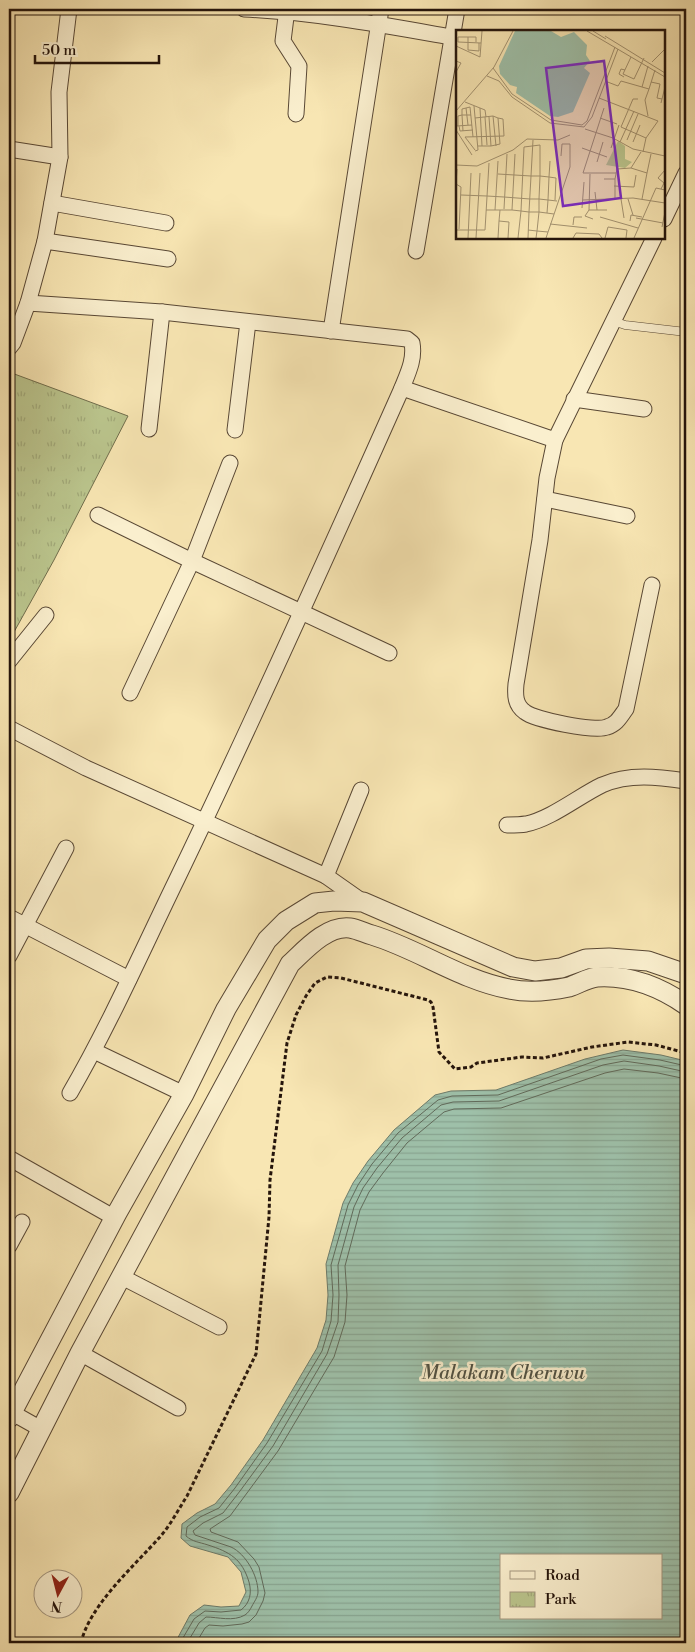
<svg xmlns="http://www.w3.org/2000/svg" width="695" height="1652" font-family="'Libre Bodoni',serif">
	<defs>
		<pattern id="park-tufts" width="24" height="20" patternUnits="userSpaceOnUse" patternTransform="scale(1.25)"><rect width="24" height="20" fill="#bbc68e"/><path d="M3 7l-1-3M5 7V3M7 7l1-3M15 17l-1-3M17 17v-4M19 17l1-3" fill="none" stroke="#a1a979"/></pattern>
		<pattern id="water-rules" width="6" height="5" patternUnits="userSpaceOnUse" patternTransform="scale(1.25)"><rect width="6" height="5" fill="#9ec0a9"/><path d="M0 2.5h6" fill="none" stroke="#88a490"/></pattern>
	</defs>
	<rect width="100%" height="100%" fill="#f8e6b3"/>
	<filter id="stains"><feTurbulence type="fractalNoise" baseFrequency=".004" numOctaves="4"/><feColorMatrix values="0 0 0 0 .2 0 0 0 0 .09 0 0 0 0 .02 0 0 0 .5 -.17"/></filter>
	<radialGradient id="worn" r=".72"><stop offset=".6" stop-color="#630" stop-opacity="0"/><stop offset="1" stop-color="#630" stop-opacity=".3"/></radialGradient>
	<!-- park -->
	<path fill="url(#park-tufts)" stroke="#706d4c" d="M9,372L128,416L54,560L9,641Z"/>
	<!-- water -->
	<path fill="url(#water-rules)" stroke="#6d7b6a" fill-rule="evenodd" d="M623,1050L661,1055L686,1061V1643H175L190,1615L204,1605L221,1607L239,1606L246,1592L241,1572L228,1557L190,1546L181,1538L182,1524L197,1513L215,1504L231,1485L263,1440L317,1348L326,1320L328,1295L326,1264L343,1203L353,1183L368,1161L394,1130L435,1095L451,1091L496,1090L585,1059ZM501,1556H661V1618H501Z"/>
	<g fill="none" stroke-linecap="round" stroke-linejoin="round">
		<!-- shore -->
		<g stroke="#616a5a" stroke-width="1">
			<path d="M180,1643L194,1619L205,1611L221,1612L241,1610C250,1603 252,1593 249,1582C242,1559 230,1552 208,1545C199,1542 193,1542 186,1536L187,1527L200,1517L219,1508L235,1488L267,1443L322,1351L331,1321L333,1295L331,1265L348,1205L358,1185L372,1164L398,1133L438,1100L452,1096L498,1095L601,1059L623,1055L660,1060L686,1066"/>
			<path d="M187,1643L199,1623L206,1617C218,1617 233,1622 245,1615C248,1613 250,1610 252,1606C254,1602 258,1597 258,1592C258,1576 246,1554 231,1547L195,1535L193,1531L203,1523L223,1513L240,1491L273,1446L327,1354L338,1322L339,1295L338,1265L354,1207L363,1188L377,1168L402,1138L441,1105L453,1102L499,1101L603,1065L624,1061L659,1066L686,1072"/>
			<path d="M196,1643L205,1628L209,1625L223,1626L242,1624L249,1622L256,1615L263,1601L265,1593L259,1567L254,1559L238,1542L211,1532L210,1529L230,1516L278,1451L334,1357L345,1322L347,1295L345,1266L360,1210L369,1192L383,1173L407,1143L444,1112L454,1109L501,1108L605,1073L624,1069L658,1073L686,1079"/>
		</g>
		<defs>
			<path id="service" d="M613,321L625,325L686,332"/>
			<g id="minor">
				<path d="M244,9C314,12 383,25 451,37"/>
				<path d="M287,9L283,41L299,66L296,114"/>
				<path d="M9,149L60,157"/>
				<path d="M52,203L166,223"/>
				<path d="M664,219L686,173"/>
				<path d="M45,241L60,157L59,92L69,9"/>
				<path d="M416,251L457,9"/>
				<path d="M28,303L162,312L407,339L412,343C415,359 408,373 402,388C329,552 255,717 177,879C142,951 110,1024 70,1093"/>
				<path d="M331,331L381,9"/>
				<path d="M9,348L13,343L28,303L45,241L168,259"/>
				<path d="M402,388L555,440"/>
				<path d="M574,399L644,409"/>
				<path d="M149,429L162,312"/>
				<path d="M235,430L248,322"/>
				<path d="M545,499L627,516"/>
				<path d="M98,515L192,561L389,653"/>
				<path d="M652,585L626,709C620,717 617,724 607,727C595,732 535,720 525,712C515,705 515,695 516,684L540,540L547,478L555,440L654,238"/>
				<path d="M9,661L46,615"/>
				<path d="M130,693L192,561L230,463"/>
				<path d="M9,728L86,768L326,876"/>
				<path d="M361,790L326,876L363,902"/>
				<path d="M507,825C513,825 520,825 526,824C551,819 579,796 602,785C629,773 659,777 686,781"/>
				<path d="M9,917L129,979"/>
				<path d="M9,956L66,848"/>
				<path d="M94,1051L184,1094"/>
				<path d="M9,1158L115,1218"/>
				<path d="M9,1246L22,1222"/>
				<path d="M122,1277L219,1327"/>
				<path d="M80,1353L178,1408"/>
				<path d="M9,1411L41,1429"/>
			</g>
			<g id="tertiary">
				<path d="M9,1418L117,1213L184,1094L226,1009L267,940L286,921L315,903L334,901L363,902L513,967L535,971L561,968L586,959L609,958L648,961L686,974"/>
				<path d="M9,1493L80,1353L290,964C305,950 327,925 350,928C357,929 365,933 372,935C418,949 461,980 509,989C528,993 550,991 569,987C578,984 588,978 597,977C630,975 660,987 686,1005"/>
			</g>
		</defs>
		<!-- service casing -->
		<use href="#service" stroke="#594835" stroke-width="9"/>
		<!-- minor casing -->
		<use href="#minor" stroke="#594835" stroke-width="17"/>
		<!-- tertiary casing -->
		<use href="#tertiary" stroke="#594835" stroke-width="21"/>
		<!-- path -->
		<path stroke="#24140b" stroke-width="3" stroke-dasharray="4 2.5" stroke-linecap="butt" d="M81,1643C89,1606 134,1566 159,1538C170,1526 178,1510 187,1496L256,1354L269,1217L270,1180L287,1043L296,1015L306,996L315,983L327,977L341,978L428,1000L431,1002L433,1007L439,1052L455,1069L471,1067L477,1063L522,1057L543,1058L592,1047L628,1042L656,1045L686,1053"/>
		<!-- service -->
		<use href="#service" stroke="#faefce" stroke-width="8"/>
		<!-- minor -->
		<use href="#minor" stroke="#faefce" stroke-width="15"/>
		<!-- tertiary -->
		<use href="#tertiary" stroke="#faefce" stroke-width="19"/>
	</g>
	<g text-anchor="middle" stroke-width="5" stroke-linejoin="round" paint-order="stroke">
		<!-- water labels -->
		<g font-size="20" font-style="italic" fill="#4f5042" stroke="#faefce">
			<text x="503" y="1379">Malakam Cheruvu</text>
		</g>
	</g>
	<!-- overview -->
	<g transform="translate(456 30)">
		<rect width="209" height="209" fill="#f8e6b3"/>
		<path d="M162,111L169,116V129L176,132L169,138L150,135Z" fill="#bbc68e"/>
		<path d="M59,1H95L105,7L118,2L131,15L130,25L134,31L128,38L134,43L117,82L102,87L94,86L60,63L61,57L54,55L44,44L43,36Z" fill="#9ec0a9"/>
		<path fill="none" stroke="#a39270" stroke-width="1" d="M131,1L209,47M137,1L150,9M149,6L209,43M12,7V20L23,21V13M20,12V7H2V12L25,13M0,16L24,27L26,1M175,27L167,44L178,49L188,28M0,31L5,33L0,42M196,32L209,19M37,38L56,64L95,90L126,95L131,91L159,17M31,46L43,51L56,67L94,93L128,97L136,87L162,19M168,47L163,44L165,39L169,40M149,51L162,56L165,51L193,59L199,40M195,52L204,54L201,68L206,69M186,57L192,36M143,68L202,91L190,108M182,69H177L165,97L190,108L187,122M9,72L29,80L30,87M205,73L209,57M18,76L22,120L19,121M10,78L12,95M24,78L26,116M148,78L127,143H160M0,81L38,37L57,1M192,86L189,70L193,59M29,87L31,115M19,88L37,86L40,116M144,88L161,94M0,96L16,95M2,96V86L6,85V79L14,77L17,107M3,96L4,101L17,100M129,99L157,108L177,119L209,126M0,100L16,125M7,101L6,85H15M171,110L182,84M164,112L178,81M177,112L184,95M22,116H35L33,87M35,116L44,114L42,88L37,86M126,118L151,127M155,118L163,95M19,120L9,107L48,106L47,89L42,88M94,131L93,147L100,148L99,170M141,132L147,112M0,135L21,136L57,120L71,109L102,110L114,105M175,138L191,143L186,169M191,143L195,124M42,144L75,146L77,110M134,144L133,180L129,186L137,189M148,149H159L161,139L175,138L185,122M159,149V169M0,154L5,157L3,199M0,154L1,139M158,156L178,157L180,145M205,159L208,153L202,148L209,140M139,162L141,180M5,165L31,166L48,167L74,169H83L92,170L93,147L84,146L83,169V182H73L72,208M165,169L168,188M172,169L177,185M127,170L177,168L209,173M126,178L128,152M48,179L51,124M30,180H56L59,124M39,180L42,131M44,180L43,191L53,192L52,208M56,180L65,181L73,182L75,146H84V115L68,117L65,181L62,208M133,180H151M91,183L92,170L101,171M144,187L182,198M180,188L207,193M174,191L175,185L186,187M94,194L131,198M117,195L118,187H126M206,197L209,182M0,200H29L33,133M72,200L81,201L80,208M92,202L81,201L83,182L98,184M12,208L15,143M20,208L24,143M42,208L43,191M90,208L114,137V114H106L105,126M117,208L120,203L143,204L146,208M149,208L152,197L171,200L170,208M178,208L200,158L209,160"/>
		<path fill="#7b2cbf" fill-opacity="0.15" stroke="#7b2cbf" stroke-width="2.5" d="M148,31L165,168L107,176L90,38Z"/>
		<rect width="209" height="209" fill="none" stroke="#24140b" stroke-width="2.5"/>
	</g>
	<!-- margin -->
	<rect width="695" height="1652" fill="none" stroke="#f8e6b3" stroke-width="30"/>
	<rect x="10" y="10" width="675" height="1632" fill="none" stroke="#24140b" stroke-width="2.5"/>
	<rect x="15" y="15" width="665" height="1622" fill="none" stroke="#24140b"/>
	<!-- legend -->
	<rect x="500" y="1554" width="162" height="65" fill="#faefce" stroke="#a49780"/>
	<rect x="510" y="1571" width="25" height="8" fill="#faefce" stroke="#a49780"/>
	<text x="545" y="1580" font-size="15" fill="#24140b">Road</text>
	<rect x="510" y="1592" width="25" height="15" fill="url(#park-tufts)" stroke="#a49780"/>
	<text x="545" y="1604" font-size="15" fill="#24140b">Park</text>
	<!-- north arrow -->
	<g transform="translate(58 1594) rotate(187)"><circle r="24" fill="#faefce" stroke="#a49780"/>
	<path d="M0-4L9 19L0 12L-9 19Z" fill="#8f2418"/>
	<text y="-8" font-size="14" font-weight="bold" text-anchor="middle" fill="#24140b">N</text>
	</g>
	<!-- scale -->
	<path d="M35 55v8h124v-8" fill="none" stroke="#24140b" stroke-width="2.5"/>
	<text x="42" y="55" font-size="15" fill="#24140b" stroke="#faefce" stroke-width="4" paint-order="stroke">50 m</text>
	<rect width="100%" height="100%" filter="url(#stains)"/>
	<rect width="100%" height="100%" fill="url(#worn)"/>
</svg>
